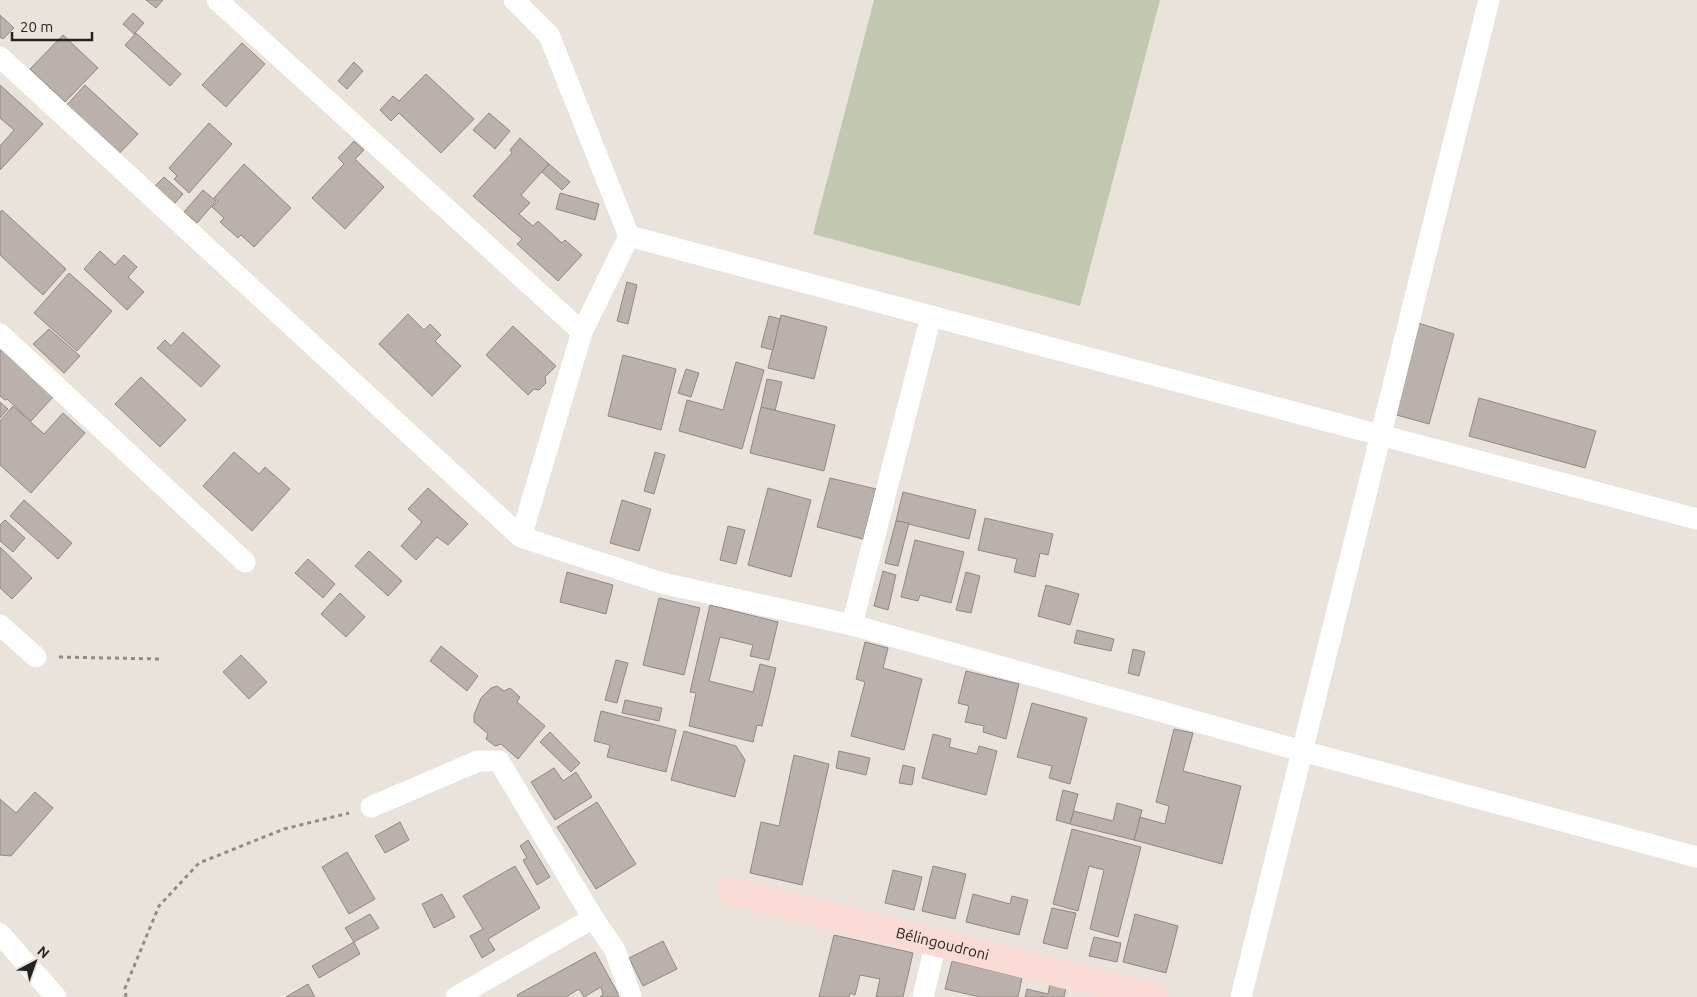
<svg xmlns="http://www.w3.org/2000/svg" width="1697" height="997" font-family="Ubuntu,sans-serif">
	<rect width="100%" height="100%" fill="#eae3db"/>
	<!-- green -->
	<path fill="#c2c8b0" d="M874,0H1160L1080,306L813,234Z"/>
	<!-- building -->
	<g fill="#bbb1ac" stroke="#918883">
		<path d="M146,0H163L156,8Z"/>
		<path d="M133,13L144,23L134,34L123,24Z"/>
		<path d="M0,15L14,28L3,39L0,37Z"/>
		<path d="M136,33L181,74L170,86L125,45Z"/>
		<path d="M63,35L98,68L65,102L30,69Z"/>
		<path d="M242,43L265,64L226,107L202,85Z"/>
		<path d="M354,62L363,71L347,89L338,81Z"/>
		<path d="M426,74L474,119L441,153L399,113L391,121L380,110L393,96L399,101Z"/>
		<path d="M0,85L43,124L0,170V146L14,130L0,118Z"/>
		<path d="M85,85L138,134L115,158L63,109Z"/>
		<path d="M489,113L510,131L495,149L473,130Z"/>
		<path d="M209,123L232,144L189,193L174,179L177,176L169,168Z"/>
		<path d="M520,138L549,164L521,195L530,203L519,214L533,226L538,221L562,243L565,240L582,255L558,281L517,244L522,239L473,196L512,153L510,150Z"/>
		<path d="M354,141L364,150L355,159L384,187L345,229L312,198L344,164L338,158Z"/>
		<path d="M244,164L291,208L254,247L241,235L238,238L220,222L224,218L212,207L218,201L214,198Z"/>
		<path d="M549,164L570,182L562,190L542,172Z"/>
		<path d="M164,177L183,194L174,204L155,186Z"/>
		<path d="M203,190L216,201L197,223L184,212Z"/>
		<path d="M560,193L599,204L595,220L556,209Z"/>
		<path d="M2,210L66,269L43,295L0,255V212Z"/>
		<path d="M100,251L115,265L124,255L137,267L128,277L144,292L127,310L84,269Z"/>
		<path d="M69,273L112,311L77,351L34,313Z"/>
		<path d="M627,282L637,285L628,324L617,321Z"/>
		<path d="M408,314L424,330L430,324L441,335L435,341L461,366L432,396L379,344Z"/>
		<path d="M781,315L827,327L814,379L768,368Z"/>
		<path d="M769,316L780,319L773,350L761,347Z"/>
		<path d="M1418,323L1454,334L1429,424L1393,414Z"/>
		<path d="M513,326L556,366L545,377L546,383L539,390L534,389L528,395L486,355Z"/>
		<path d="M49,329L80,356L64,373L33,344Z"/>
		<path d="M183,332L220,366L201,387L157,348L165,340L171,346Z"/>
		<path d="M2,349L53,397L31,421L7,399L5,400L0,396V351Z"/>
		<path d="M623,355L676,369L661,430L608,416Z"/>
		<path d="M736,362L764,370L742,449L679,431L687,400L723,410Z"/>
		<path d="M686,369L699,373L691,397L678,393Z"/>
		<path d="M141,377L186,420L160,447L115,404Z"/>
		<path d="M767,379L782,382L775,411L761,407Z"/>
		<path d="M1479,398L1596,431L1585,468L1469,436Z"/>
		<path d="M0,402L8,409L0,418Z"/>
		<path d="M13,406L44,434L63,413L85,433L31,493L0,465V421Z"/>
		<path d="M761,407L835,425L824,471L750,453Z"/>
		<path d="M234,452L259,474L265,467L290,489L252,531L203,486Z"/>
		<path d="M655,452L665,455L654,494L644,491Z"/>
		<path d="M830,478L876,489L863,539L817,527Z"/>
		<path d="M428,488L468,524L448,545L437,537L416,560L401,546L422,522L408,509Z"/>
		<path d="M768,488L811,500L791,577L748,565Z"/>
		<path d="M903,492L976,510L969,539L896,521Z"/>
		<path d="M24,500L72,543L58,559L10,516Z"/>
		<path d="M622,500L651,509L639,551L610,543Z"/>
		<path d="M985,518L1053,534L1048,555L1040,553L1035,577L1014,572L1017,559L978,550Z"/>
		<path d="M5,520L25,538L13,552L0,541V525Z"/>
		<path d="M896,521L909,523L898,566L885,563Z"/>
		<path d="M728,526L745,530L736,564L720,560Z"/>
		<path d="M915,540L964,552L951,603L920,595L918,601L901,597Z"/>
		<path d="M0,547L32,578L12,599L0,588Z"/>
		<path d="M369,551L402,581L388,596L355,566Z"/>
		<path d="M308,559L335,584L323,598L295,573Z"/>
		<path d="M883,571L896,575L888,610L874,606Z"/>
		<path d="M567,572L613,585L606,614L560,602Z"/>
		<path d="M966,572L980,576L971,613L956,610Z"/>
		<path d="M1046,585L1079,594L1070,625L1038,616Z"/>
		<path d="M340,593L365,617L346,637L321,614Z"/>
		<path d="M659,598L700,608L684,675L643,665Z"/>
		<path d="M710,605L778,622L769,660L750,656L753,645L720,637L709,681L753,692L760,664L776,668L762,726L757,725L753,742L689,726L696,693L690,692Z"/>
		<path d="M1077,630L1114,639L1111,651L1074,643Z"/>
		<path d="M865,642L888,648L883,668L922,679L904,750L851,736L865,682L856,679Z"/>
		<path d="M441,646L478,676L467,691L430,661Z"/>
		<path d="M1133,649L1145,652L1139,676L1128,673Z"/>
		<path d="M241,655L267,682L249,699L223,672Z"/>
		<path d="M616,660L628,663L617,703L605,700Z"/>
		<path d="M966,671L1019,684L1006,739L983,732L984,726L965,722L969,706L958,703Z"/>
		<path d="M497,686L504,691L510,688L520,697L517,702L545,726L518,759L501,744L495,746L486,739L488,734L474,722V715L481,698L491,688Z"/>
		<path d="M625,700L662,708L659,721L622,713Z"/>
		<path d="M1032,703L1087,718L1070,784L1049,778L1052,766L1017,757Z"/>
		<path d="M601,711L676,730L666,772L607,757L610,745L594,741Z"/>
		<path d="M1174,729L1193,733L1183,771L1241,786L1222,864L1134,840L1140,817L1165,824L1169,806L1156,802Z"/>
		<path d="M684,731L736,746L745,760L735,797L671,780Z"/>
		<path d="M550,732L580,763L571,772L540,742Z"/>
		<path d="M933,734L951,739L949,747L977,754L979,746L997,751L986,795L922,778Z"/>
		<path d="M839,751L870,758L866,775L836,768Z"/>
		<path d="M794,755L829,764L802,885L750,873L761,822L779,826Z"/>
		<path d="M903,765L915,768L912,785L899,783Z"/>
		<path d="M554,768L563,781L576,772L592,797L555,820L531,782Z"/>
		<path d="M1063,790L1078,794L1070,824L1056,820Z"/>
		<path d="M35,792L53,808L11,856L0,855V799L16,813Z"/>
		<path d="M597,802L636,864L596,889L557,827Z"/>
		<path d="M1117,803L1142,810L1134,840L1070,824L1074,811L1113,821Z"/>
		<path d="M400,822L409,840L385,853L375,836Z"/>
		<path d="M1072,829L1141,847L1118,937L1090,929L1104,870L1089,866L1078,911L1053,904Z"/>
		<path d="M528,840L550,877L537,885L523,860L527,858L520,846Z"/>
		<path d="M347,852L375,899L349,914L322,867Z"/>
		<path d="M515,866L540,908L488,939L495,950L482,958L470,936L483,929L463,896Z"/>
		<path d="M933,866L966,874L955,919L922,911Z"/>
		<path d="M893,870L922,877L914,910L885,903Z"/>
		<path d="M442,894L455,917L434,928L422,904Z"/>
		<path d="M973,894L1010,904L1012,896L1028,900L1019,935L966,922Z"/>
		<path d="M1052,908L1076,913L1067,949L1043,943Z"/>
		<path d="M370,914L379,928L354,942L345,928Z"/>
		<path d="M1135,914L1178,926L1166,973L1123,962Z"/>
		<path d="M834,935L913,953L903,997H876L880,979L860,975L855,995L850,993L849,997H819Z"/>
		<path d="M1094,937L1121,943L1117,962L1089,956Z"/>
		<path d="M663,941L677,969L643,986L629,958Z"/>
		<path d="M354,942L360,954L319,978L312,966Z"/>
		<path d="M595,952L620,997H600L603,994L601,987L584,997L579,989L566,997H518L517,995Z"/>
		<path d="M952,961L1022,978L1018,997H980L945,989Z"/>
		<path d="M308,984L315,997H286Z"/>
		<path d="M1050,984L1066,988L1064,997H1025L1027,989L1048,994Z"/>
	</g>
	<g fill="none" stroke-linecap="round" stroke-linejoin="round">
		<!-- path -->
		<g stroke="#908b85" stroke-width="3" stroke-dasharray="4 4" stroke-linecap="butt">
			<path d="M59,657L159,659"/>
			<path d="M126,997L125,988L159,906L199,863L284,829L349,813"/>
		</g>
		<!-- street -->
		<g stroke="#fff" stroke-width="21">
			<path d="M217,0L582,332"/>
			<path d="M514,0L549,35L629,236L582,332L521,537"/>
			<path d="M0,57L521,537L662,583L852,625L1302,751L1697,857"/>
			<path d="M629,236L1697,519"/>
			<path d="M0,334L245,562"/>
			<path d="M0,625L36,657"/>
			<path d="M852,625L931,316"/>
			<path d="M371,807L478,761H499L593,918L615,950L631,997"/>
			<path d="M0,934L56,997"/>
			<path d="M456,997L593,918"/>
			<path d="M923,997L936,943"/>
			<path d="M1241,997L1489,0"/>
		</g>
		<!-- secondary -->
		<path stroke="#fadbd6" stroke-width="28" id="s1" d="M731,891L1154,997"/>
	</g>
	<g text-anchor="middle" stroke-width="4.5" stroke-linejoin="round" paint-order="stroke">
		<!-- street labels -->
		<g font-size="15" fill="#262320" stroke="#eae3db">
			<text dy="5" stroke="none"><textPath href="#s1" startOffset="218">Bélingoudroni</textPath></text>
		</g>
	</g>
	<!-- north arrow -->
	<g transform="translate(35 962) rotate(41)" stroke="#eae3db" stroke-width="4" paint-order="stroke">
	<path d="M0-4L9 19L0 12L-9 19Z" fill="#262320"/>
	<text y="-8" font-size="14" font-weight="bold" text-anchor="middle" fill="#262320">N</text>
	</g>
	<!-- scale -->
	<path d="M12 32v8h80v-8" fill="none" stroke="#262320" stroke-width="2.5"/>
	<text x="20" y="32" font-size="15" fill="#262320" stroke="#eae3db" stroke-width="4" paint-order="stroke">20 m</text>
</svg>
